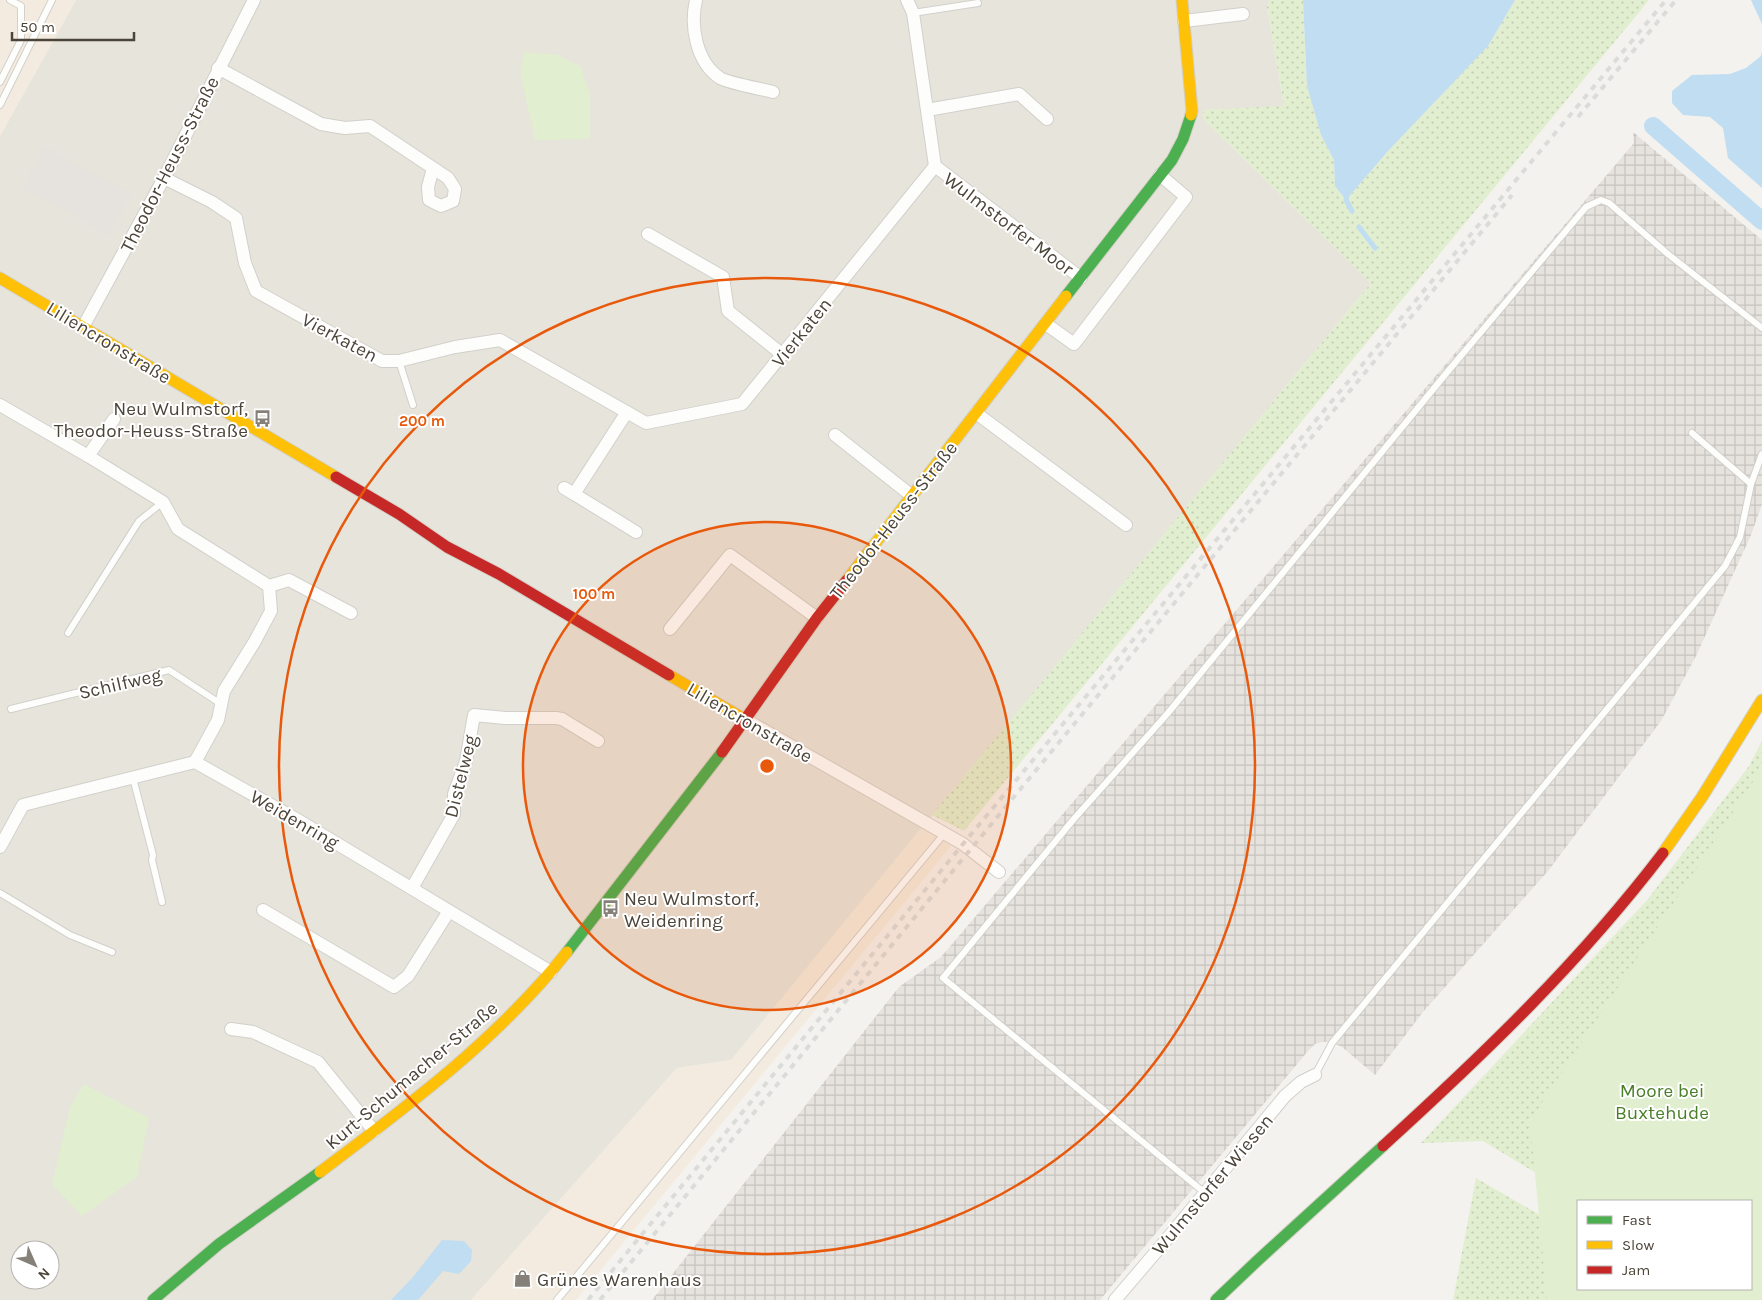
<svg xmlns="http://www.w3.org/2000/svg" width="1762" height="1300" font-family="Karla,sans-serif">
	<defs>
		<pattern id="industrial-grid" width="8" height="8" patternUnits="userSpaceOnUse" patternTransform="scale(1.25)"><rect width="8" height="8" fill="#e6e2de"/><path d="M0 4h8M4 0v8" fill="none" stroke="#c7c3bf"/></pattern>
		<pattern id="grass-dots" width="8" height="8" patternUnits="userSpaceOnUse" patternTransform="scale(1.25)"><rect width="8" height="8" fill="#e1eecf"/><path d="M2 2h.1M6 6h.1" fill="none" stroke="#c3cdb2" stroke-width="1.8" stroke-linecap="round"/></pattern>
	</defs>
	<rect width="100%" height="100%" fill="#f4f2ee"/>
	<!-- residential -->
	<path fill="#e7e4dc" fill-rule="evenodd" d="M76,0H1270L1267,7L1284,107L1203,110L1204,120L1371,283L731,1060L677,1068L471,1300H0V136ZM20,1250H50V1280H20Z"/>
	<!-- commercial -->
	<g fill="#f3ebdf">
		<path d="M0,0H76L0,136Z"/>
		<path d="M922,827L951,846L576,1300H471L677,1068L731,1060Z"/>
	</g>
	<!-- industrial -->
	<path fill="url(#industrial-grid)" d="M1633,132L1762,240V504L1751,535L1696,656L1661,721L1548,871L1423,1012L1375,1075L1342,1047L1331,1042H1322L1315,1044L1308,1051L1100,1300H652L899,987L941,957L1634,143Z"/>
	<!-- grass -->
	<g fill="url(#grass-dots)">
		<path d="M1270,0H1303L1307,86L1321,135L1334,160L1335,186L1346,200L1388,151L1488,46L1515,0H1649L964,831L932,815L1371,283L1204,120L1203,110L1284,106L1267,7Z"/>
		<path d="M1762,741V1184L1751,1201H1582L1483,1141L1421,1143L1648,899L1749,766Z"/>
		<path d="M1476,1178L1578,1237V1289L1689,1300H1453Z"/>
	</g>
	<!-- green -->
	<g fill="#e1eecf" fill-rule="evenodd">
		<path d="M524,52L558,55L581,67L590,95V139L535,140L520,71Z"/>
		<path d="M1762,768V1300H1547L1530,1121ZM1751,1201V1289H1578V1201Z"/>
		<path d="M84,1084L149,1118L137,1177L82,1216L52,1185L70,1107Z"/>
	</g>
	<!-- parking -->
	<path fill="#e6e3df" d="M45,146L131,194L109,235L22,188Z"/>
	<!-- water -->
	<g fill="#c0ddf1">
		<path d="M1303,0H1515L1488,46L1388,151L1346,200L1335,186L1334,160L1321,135L1307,86Z"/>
		<path d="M1751,0H1762V24Z"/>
		<path d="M1762,51V188L1728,158L1723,128L1710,117L1683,115L1672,103V91L1692,75L1730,74L1746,68L1761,56Z"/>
		<path d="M442,1240L464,1241L472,1250L471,1261L459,1274L443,1271L418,1300H391L413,1277Z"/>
	</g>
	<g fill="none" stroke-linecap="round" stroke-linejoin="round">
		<!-- stream -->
		<g stroke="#c0ddf1" stroke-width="5">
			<path d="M1347,195L1346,200L1352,211"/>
			<path d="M1359,227L1375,248"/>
		</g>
		<!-- canal -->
		<path stroke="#c0ddf1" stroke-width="18" d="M1653,126L1762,221"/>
		<defs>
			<g id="lane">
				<path d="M913,13L978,3"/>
				<path d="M0,82L21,40V6L10,0"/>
				<path d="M0,105L52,0"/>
				<path d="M399,361L413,405"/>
				<path d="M1692,433L1751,484"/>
				<path d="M68,633L139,521L163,502"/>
				<path d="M11,709L169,670L221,704"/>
				<path d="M133,778L153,855L152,860L162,902"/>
				<path d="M0,893L70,935L112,952"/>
				<path d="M1315,1075L1332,1043L1725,566L1740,537L1751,484L1762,454"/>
				<path d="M1205,1193L943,978L1073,820L1168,713L1444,376L1586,207L1601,200L1609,203L1669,255L1762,328"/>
				<path d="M557,1300L944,834"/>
			</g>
			<g id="street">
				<path d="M696,0C690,26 696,62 720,78C728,83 762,89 773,92"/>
				<path d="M907,0L913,13L935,166L1081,278"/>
				<path d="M1184,21L1243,14"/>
				<path d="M218,68L321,124L345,128L370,126L433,168L428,187L429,200L441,206L453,201L455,189L448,178L433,168"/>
				<path d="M927,110L1019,94L1047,119"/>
				<path d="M164,178L212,202L236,218L245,263L256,291L382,361H399L455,347L500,340L646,423L742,404L935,166"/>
				<path d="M648,234L723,277L728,311L783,355"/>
				<path d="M1046,324L1074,344L1186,197L1160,175"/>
				<path d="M83,327L164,178L254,0"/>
				<path d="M0,405L88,456"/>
				<path d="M976,413L1126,525"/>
				<path d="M114,419L88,456L163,502L178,529L269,586L271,611L255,641L224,691L218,720L195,762"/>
				<path d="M835,435L912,496"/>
				<path d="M564,488L574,494L627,412"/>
				<path d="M574,494L636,532"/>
				<path d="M269,586L289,580L351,613"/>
				<path d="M670,629L730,555L817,618"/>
				<path d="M746,720L963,844L999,872"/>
				<path d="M0,847L23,805L195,762L296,819L551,972"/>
				<path d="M412,888L454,814V794L466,761L474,715L505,718H556L562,719L598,741"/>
				<path d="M263,910L394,987L408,976L449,911"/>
				<path d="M231,1029L253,1032L318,1062L374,1131"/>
				<path d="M1115,1300L1167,1239L1285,1096L1301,1082L1315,1075"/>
			</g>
			<g id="fast">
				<path d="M1066,296L1172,160L1183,139L1191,115"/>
				<path d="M567,952L722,752"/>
				<path d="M153,1300L219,1244L320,1172"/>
				<path d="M1216,1300L1257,1261L1383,1146"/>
			</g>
			<g id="slow">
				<path d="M1182,0L1192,111L1191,115"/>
				<path d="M0,278L336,477"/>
				<path d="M847,580L1066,296"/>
				<path d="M669,675L746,720"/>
				<path d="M1663,853L1702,797L1762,700"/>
				<path d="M320,1172C408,1106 498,1039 567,952"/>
			</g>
			<g id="jam">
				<path d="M336,477L399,514L447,547L499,574L669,675"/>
				<path d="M722,752L817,618L847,580"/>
				<path d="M1383,1146C1485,1053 1579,963 1663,853"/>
			</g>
		</defs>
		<!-- lane casing -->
		<use href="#lane" stroke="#d2d0cb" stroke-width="8"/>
		<!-- street casing -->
		<use href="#street" stroke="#d2d0cb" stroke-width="14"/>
		<!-- fast casing -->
		<use href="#fast" stroke="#d3cfc5" stroke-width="13"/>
		<!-- slow casing -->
		<use href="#slow" stroke="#d3cfc5" stroke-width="13"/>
		<!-- jam casing -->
		<use href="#jam" stroke="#d3cfc5" stroke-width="13"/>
		<!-- lane -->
		<use href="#lane" stroke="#fdfdfc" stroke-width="6"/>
		<!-- street -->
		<use href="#street" stroke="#fdfdfc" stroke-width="12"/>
		<!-- fast -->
		<use href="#fast" stroke="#4caf50" stroke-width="11"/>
		<!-- slow -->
		<use href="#slow" stroke="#ffc107" stroke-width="11"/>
		<!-- jam -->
		<use href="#jam" stroke="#c62828" stroke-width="11"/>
		<!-- rail -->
		<g stroke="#dbdbda" stroke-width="4" stroke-dasharray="6 6" stroke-linecap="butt">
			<path d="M1578,117L1676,0"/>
			<path d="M588,1300L963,844L1666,0"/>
			<path d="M600,1300L970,850L1512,195"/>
		</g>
	</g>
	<!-- distance rings -->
	<circle cx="767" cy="766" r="244" fill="#e8590c" fill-opacity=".12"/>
	<g fill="none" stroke="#e8590c" stroke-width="2.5">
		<circle cx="767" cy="766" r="244"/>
		<circle cx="767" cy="766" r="488"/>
	</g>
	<!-- icons -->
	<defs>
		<symbol id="bus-bare" viewBox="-9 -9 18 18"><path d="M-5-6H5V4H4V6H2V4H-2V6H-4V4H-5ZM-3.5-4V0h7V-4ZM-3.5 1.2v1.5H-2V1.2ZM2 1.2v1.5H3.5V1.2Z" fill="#868178" stroke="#fff" stroke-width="2.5" paint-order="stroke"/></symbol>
		<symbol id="shop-bare" viewBox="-9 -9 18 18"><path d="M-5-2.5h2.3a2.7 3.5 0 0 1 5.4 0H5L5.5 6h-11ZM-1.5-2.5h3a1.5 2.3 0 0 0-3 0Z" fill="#868178" stroke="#fff" stroke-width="2.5" paint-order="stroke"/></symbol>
	</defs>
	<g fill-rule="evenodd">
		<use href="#bus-bare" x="250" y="406" width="25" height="25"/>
		<use href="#bus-bare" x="598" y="896" width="25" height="25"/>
		<use href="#shop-bare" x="510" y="1266" width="25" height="25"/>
	</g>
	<g text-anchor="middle" stroke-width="4" stroke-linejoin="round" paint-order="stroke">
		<!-- street labels -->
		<g font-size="19" fill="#4b4439" stroke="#fff">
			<text transform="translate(169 164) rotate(-63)" y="7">Theodor-Heuss-Straße</text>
			<text transform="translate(1009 223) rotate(37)" y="7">Wulmstorfer Moor</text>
			<text transform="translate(801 332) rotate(-51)" y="7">Vierkaten</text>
			<text transform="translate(340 337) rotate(28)" y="7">Vierkaten</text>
			<text transform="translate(109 342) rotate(31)" y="7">Liliencronstraße</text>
			<text transform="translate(893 520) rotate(-52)" y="7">Theodor-Heuss-Straße</text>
			<text transform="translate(120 683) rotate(-13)" y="7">Schilfweg</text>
			<text transform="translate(750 722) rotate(30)" y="7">Liliencronstraße</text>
			<text transform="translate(460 776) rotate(-76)" y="7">Distelweg</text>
			<text transform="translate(295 819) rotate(30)" y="7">Weidenring</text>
			<text transform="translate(411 1075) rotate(-40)" y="7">Kurt-Schumacher-Straße</text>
			<text transform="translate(1212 1184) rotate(-50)" y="7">Wulmstorfer Wiesen</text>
		</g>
		<!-- poi labels -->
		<g font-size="19" fill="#4b4439" stroke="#fff" text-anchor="start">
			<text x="248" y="415" text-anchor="end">Neu Wulmstorf,<tspan x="248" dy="22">Theodor-Heuss-Straße</tspan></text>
			<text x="624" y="905">Neu Wulmstorf,<tspan x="624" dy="22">Weidenring</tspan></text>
			<text x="537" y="1286">Grünes Warenhaus</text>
		</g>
		<!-- park labels -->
		<g font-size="19" fill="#4a7f2a" stroke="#fff">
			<text x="1662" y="1097">Moore bei<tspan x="1662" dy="22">Buxtehude</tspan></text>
		</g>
	</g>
	<circle cx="767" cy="766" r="8" fill="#e8590c" stroke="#fff" stroke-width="2.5"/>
	<g font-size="15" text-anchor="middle" font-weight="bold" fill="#e8590c" stroke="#fff" stroke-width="4" stroke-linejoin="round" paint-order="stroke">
		<text x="422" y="426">200 m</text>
		<text x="594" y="599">100 m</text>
	</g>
	<!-- legend -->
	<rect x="1577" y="1200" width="175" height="90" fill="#ffffff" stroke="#b7b4b0"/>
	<rect x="1587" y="1216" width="25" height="8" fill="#4caf50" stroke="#b7b4b0"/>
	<text x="1622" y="1225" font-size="15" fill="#4b4439">Fast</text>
	<rect x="1587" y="1241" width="25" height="8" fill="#ffc107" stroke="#b7b4b0"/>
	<text x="1622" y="1250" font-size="15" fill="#4b4439">Slow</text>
	<rect x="1587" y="1266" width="25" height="8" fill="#c62828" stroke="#b7b4b0"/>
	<text x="1622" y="1275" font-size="15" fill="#4b4439">Jam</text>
	<!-- north arrow -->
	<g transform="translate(35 1265) rotate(135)"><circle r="24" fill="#ffffff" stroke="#b7b4b0"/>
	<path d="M0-4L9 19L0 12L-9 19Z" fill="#868178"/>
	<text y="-8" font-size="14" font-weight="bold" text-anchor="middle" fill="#4b4439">N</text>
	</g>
	<!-- scale -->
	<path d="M12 32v8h122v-8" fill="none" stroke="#4b4439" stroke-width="2.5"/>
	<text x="20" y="32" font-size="15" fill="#4b4439" stroke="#ffffff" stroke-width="4" paint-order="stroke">50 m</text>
</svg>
